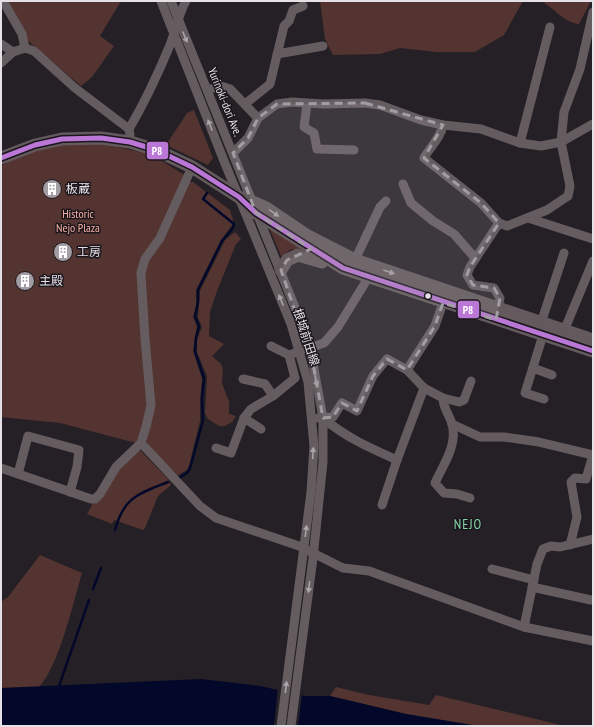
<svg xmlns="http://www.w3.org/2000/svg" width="594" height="727" font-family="'PT Sans Narrow','Noto Sans JP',sans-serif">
	<rect width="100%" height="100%" fill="#242025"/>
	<!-- green -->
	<g fill="#543430">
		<path d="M8,1H121L100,36L114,46L92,77L81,86L27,40Z"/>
		<path d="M320,1H523L504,35L475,52H436L400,48L380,54L333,55L325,39Z"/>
		<path d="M546,1H589L590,3L579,24C565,23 556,10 544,3Z"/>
		<path d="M194,110L213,158L208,165L166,145L187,113Z"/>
		<path d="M100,143L144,153L157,158L186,176L185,182L143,261L149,405L145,423L136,443L60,423L1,417V166L20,155L57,145Z"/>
		<path d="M190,182H193L230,210L233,220L232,225L221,240L196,290V307L193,317L197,327L193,350L202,379L200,400V421L188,469L177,476L155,456L146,441L152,412L144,280L146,263Z"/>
		<path d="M272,229L300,248L299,250L292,249L281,256L270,230Z"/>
		<path d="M235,232L241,239L236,244L217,291L210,312L209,336L224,344L212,356L221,364L223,369L222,383L229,402V414L236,416L232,422L225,426H219L208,419L205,413L207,376L197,352V340L202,327L198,318L200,291L225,240Z"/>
		<path d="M140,450L168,479L171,485L158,496L145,528L143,530L114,520L112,524L87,514L93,503L118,468Z"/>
		<path d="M40,555L82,573C73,603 59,666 39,687L1,688V602L8,597Z"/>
		<path d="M336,687L369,695L429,705L436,695L565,726H478L406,714L330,696Z"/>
	</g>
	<!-- water -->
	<path fill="#03082a" d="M201,679L260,686L305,696H330L406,714L478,726H1V688Z"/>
	<!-- pier -->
	<path fill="#242025" d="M278,688L302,694L298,726H274Z"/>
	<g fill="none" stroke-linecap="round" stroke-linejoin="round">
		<!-- stream -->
		<g stroke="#03082a" stroke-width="2.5">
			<path d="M179,478L188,472L191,465L203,420L202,399L204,378L195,352L196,337L199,326L195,316L198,302V290L222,241L233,228L234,224L203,199L207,193"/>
			<path d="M115,530C124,497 138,494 168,482"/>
			<path d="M93,589L101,568"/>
			<path d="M58,689L89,600"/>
		</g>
		<!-- minor -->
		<g stroke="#655c60" stroke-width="9">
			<path d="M3,1L22,34L25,48"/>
			<path d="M161,1L224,161L291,324L308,382L314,446L311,492L281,726"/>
			<path d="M171,1L300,320L313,364L323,418V462L313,558L291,726"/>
			<path d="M1,44L13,52"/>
			<path d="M277,54L323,46"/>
			<path d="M1,63L13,52L25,48L34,51L75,88L129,129"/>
			<path d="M207,90L221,86L230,89L258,118"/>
			<path d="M245,104L270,84L284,26L289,21L293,10L303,6"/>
			<path d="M307,104L304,127L314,133L317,149L354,150"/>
			<path d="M443,125C441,138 430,147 424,158L481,203L499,223L507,226L547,210L568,196L570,186L561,142L564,112L580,69L593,12"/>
			<path d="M130,135L129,129C145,102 158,74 170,45C176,30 178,15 186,1"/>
			<path d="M520,143L550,27"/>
			<path d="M233,153L248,138L258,118L277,104L292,102L323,104L365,103L380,105L421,120L443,125L481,129L520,143L541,146L561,142L593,124"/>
			<path d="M403,184L411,203L433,221L454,234L475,258"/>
			<path d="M528,218L593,239"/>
			<path d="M355,260L380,207L386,201"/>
			<path d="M497,313L500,298L494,288L473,285L467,275L470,267L499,223"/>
			<path d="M541,323L564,253"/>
			<path d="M564,331L593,261"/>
			<path d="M543,335L525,393L544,399"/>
			<path d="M271,346L289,355"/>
			<path d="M533,368L552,375"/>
			<path d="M407,370L424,388L443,398C443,408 449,414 452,424C458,445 443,465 435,483L444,493L457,494L470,498"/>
			<path d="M243,379L265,384L273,396"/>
			<path d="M443,398L459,402L464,400L471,381"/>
			<path d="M244,418L261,429"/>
			<path d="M318,418L333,417L342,403L357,411L373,376L387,359L407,370L435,326L443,303"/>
			<path d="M323,418C345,437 370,448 397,460L424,388"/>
			<path d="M452,424L480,437H504L539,442L593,455"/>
			<path d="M141,443L200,506L216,518L299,546L343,568L369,571L524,627L593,641"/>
			<path d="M216,448L231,453L244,418L251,409L273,396L295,378L289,355L324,343L338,327L368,278"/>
			<path d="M1,468L91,499H95L100,494L116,467L141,443L146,427L151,405L145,339L141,273L145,259L160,238L192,167"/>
			<path d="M18,474L28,436L79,450L77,467L70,492"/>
			<path d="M382,505L397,460"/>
			<path d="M570,545L577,517L571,482L575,478L586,479L593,455"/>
			<path d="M492,569L534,580"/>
			<path d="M532,587L591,600"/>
			<path d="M524,627L537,564L543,549L551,546L560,547L593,539"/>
		</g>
		<!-- highway -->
		<g stroke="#645a5e" stroke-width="13">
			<path d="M1,158L35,145L62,139L101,138L130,142L156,150L192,167L239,197L256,213L343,268L593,351"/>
			<path d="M246,199L266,208L306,235L355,260L593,340"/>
			<path d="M281,270L287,260L298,255L322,262"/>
		</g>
		<defs>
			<path id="bus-1" d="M1,158L35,145L62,139L101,138L130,142L156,150L192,167L239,197L256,213L343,268L593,351"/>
		</defs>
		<!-- bus-1 casing -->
		<use href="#bus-1" stroke="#1b161c" stroke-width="8"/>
		<!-- bus-1 -->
		<use href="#bus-1" stroke="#ba77d6" stroke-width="5"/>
	</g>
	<!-- one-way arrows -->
	<defs><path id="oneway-solid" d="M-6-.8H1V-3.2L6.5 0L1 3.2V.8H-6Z"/></defs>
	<g fill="#aba5a9">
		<use href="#oneway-solid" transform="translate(185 37) rotate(68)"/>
		<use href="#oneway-solid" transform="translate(210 125) rotate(-111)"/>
		<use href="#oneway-solid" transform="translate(281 300) rotate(-113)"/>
		<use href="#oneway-solid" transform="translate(316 381) rotate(79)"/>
		<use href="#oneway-solid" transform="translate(313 453) rotate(-87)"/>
		<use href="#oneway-solid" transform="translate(306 531) rotate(-82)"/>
		<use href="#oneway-solid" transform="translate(309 587) rotate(97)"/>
		<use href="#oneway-solid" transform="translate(286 687) rotate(-83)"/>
	</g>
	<g fill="#aaa4a8">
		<use href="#oneway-solid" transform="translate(274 213) rotate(34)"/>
		<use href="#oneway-solid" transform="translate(389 272) rotate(19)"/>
	</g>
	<!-- marked area -->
	<path fill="#a19da2" fill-opacity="0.2" stroke="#a19da2" stroke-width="3" stroke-dasharray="8 5" stroke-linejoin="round" d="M365,103L443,125L424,158L481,203L499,223L470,267L467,275L473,285L494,288L500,298L496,320L443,303L435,326L407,370L387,359L373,376L357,411L342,403L333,417L323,418L313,364L281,270L287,260L311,249L256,213L233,153L248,138L258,118L277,104Z"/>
	<!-- icons -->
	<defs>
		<symbol id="building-disc" viewBox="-11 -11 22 22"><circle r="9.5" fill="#a19da2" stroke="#1b161c"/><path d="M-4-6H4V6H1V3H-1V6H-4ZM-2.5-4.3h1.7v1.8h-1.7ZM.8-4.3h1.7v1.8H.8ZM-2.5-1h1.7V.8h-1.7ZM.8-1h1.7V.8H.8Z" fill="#fff"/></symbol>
	</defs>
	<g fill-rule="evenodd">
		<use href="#building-disc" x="41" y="178" width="22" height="22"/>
		<use href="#building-disc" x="52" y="241" width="22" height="22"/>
		<use href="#building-disc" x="14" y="270" width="22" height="22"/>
	</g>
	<!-- markers -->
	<circle fill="#e4e0e5" stroke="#1b161c" stroke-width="1.5" cx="428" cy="296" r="3.5"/>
	<g text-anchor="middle" stroke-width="3" stroke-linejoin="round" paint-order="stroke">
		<!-- street labels -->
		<g font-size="12" fill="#e4e0e5" stroke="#1b161c">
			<text transform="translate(225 102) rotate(68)" y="4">Yurinoki-dori Ave.</text>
			<text transform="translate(306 337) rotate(72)" y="4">根城前田線</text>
		</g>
		<!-- poi labels -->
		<g font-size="12" fill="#e4e0e5" stroke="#1b161c" text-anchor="start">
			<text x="66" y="193">板蔵</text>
			<text x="77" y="256">工房</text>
			<text x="39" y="285">主殿</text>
		</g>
		<!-- park labels -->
		<g font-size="12" fill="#f8b0a4" stroke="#1b161c">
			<text x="78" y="218">Historic<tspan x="78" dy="14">Nejo Plaza</tspan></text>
		</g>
		<!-- quarter labels -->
		<g font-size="14" letter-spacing="1" fill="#85d3a7" stroke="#1b161c">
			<text x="468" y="529">NEJO</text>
		</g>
	</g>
	<g stroke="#1b161c" stroke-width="1.5">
		<rect x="146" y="141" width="23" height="19" rx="4" fill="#ba77d6"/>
		<rect x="457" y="300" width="23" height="19" rx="4" fill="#ba77d6"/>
	</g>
	<g font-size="11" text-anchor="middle" font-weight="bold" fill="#fff">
		<text x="157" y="155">P8</text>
		<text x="468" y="314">P8</text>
	</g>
	<!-- border -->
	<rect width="594" height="727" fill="none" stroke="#e4e0e5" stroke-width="4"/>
</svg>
